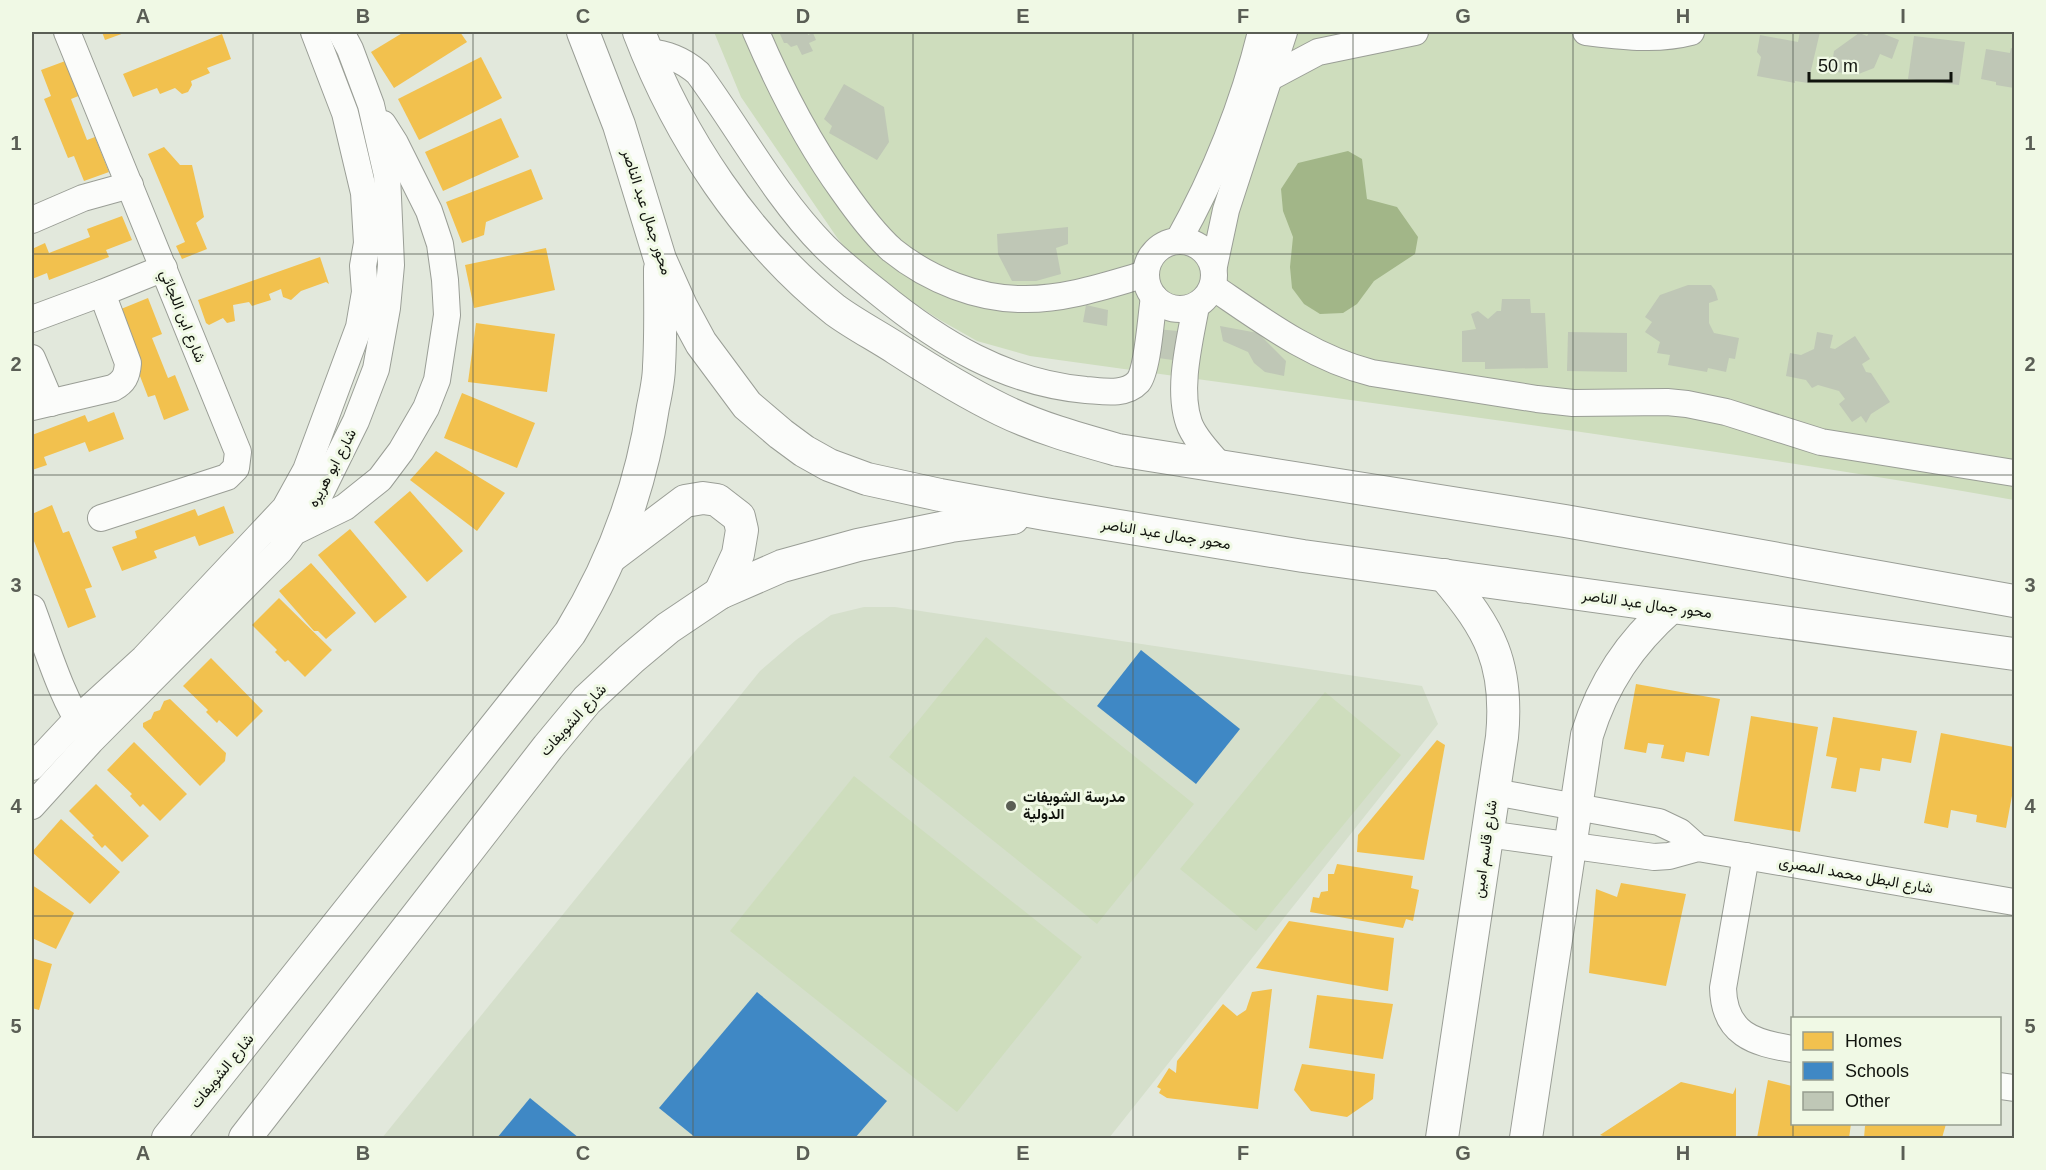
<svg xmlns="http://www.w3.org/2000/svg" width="2046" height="1170" font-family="Helvetica,Vazirmatn,sans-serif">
	<rect width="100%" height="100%" fill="#e2e8dc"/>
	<!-- built -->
	<path fill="#d5dfcb" d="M864,607H895L927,612L1422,686L1438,724L1109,1138H382L760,671L796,640L831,615Z"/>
	<!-- green -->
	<g fill="#ceddbd">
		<path d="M714,32H2014V500C1688,443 1359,402 1030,356L977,341L940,320L866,272L838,239L741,97Z"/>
		<path d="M986,637L1194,804L1097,924L889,757Z"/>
		<path d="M1325,692L1401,755L1256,931L1180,869Z"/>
		<path d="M854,776L1082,957L957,1112L730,931Z"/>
	</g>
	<!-- water -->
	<path fill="#a2b688" d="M1348,151L1362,159L1367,199L1397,207L1418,237L1415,254L1374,281L1357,304L1343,313L1320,314L1304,304L1292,288L1290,267L1293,237L1283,211L1281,189L1298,163Z"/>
	<!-- homes -->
	<g fill="#f2c14e">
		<path d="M102,32H127L105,40Z"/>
		<path d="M404,32H460L467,42L394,88L371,52Z"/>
		<path d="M222,34L231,59L207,68L210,73L191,81L192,85L188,92L182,94L175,88L160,94L157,88L133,97L123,74Z"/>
		<path d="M481,57L502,98L419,140L398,99Z"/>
		<path d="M68,60L81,95L71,99L87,140L95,137L109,172L84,181L74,156L68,158L44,99L51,96L41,70Z"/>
		<path d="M501,118L519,157L443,191L425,152Z"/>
		<path d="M164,147L180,165H192L204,217L196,223L207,249L182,259L176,246L185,242L148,154Z"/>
		<path d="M531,169L543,199L486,222L484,235L462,243L446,202Z"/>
		<path d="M122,216L132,240L106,250L109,257L49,280L47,273L32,279V249L45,243L49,253L90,237L87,229Z"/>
		<path d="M546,248L555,290L474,308L465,265Z"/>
		<path d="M320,257L329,284L326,282L301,291L291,300L283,297L281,289L269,294L271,300L252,306L249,302L233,305L235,321L227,323L223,318L209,325L206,323L198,300Z"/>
		<path d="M148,298L162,334L152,338L168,378L175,375L189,410L164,420L155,395L148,397L125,337L132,335L121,309Z"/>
		<path d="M476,323L555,334L547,392L468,382Z"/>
		<path d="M462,393L535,423L517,468L444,438Z"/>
		<path d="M114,412L124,439L89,452L85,442L44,457L47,465L32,470V435L85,415L88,422Z"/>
		<path d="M436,451L505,493L477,531L410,480Z"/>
		<path d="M410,491L463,551L427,582L374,522Z"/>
		<path d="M52,505L63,533L69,531L92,587L85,589L96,617L68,628L32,536V514Z"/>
		<path d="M224,506L234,533L199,546L195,536L154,551L157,558L122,571L112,547L137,538L135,531L195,509L198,516Z"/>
		<path d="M350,529L407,597L375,623L318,555Z"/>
		<path d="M311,563L356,613L326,639L318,631H314L279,591Z"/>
		<path d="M279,598L332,650L305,677L288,660L285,662L275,652L277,650L252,625Z"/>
		<path d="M211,658L263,711L237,737L219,720L217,723L206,712L208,710L183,686Z"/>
		<path d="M1636,684L1720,699L1709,756L1686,752L1684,762L1661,758L1664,745L1648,743L1646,753L1624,749Z"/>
		<path d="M170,699L226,753L225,761L200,786L143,727V723L151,719L154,712L160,710L164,701Z"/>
		<path d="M1751,716L1818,727L1800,832L1734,821Z"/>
		<path d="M1833,717L1917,731L1911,763L1882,758L1880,771L1860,768L1856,792L1831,788L1837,758L1826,756Z"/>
		<path d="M1941,733L2014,747V785L2006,828L1976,822L1977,815L1951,810L1948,828L1924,823Z"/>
		<path d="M1437,740L1445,745L1424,860L1357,852L1358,835Z"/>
		<path d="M134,742L187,794L160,821L143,804L140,807L130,796L132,794L107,770Z"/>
		<path d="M96,784L149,836L122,862L105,845L102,848L92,837L94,836L69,811Z"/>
		<path d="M61,819L120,872L90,904L32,852Z"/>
		<path d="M1337,864L1413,876L1411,888L1419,890L1413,921L1406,919L1403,928L1310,912L1313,897L1319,898L1321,892L1328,891V874H1334Z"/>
		<path d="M1621,883L1686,894L1666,986L1589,973L1596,889L1617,897Z"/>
		<path d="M32,885L74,913L56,949L32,938Z"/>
		<path d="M1289,921L1394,938L1388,991L1256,968Z"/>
		<path d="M32,958L52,964L39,1010L32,1008Z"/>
		<path d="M1272,989L1258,1109L1167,1098L1159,1093L1161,1089L1157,1087L1169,1068L1176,1073L1177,1061L1223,1004L1237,1016L1246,1010L1252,992Z"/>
		<path d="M1317,995L1393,1004L1383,1059L1309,1048Z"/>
		<path d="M1302,1064L1375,1074L1373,1099L1347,1117L1311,1111L1294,1090Z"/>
		<path d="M1768,1080L1792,1086V1124H1851L1849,1138H1757Z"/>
		<path d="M1681,1082L1733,1094L1736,1087V1138H1609L1600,1135Z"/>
		<path d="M1869,1124H1946L1942,1138H1864L1865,1126Z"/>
	</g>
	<!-- schools -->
	<g fill="#3f88c5">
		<path d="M1141,650L1240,729L1196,784L1097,706Z"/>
		<path d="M757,992L887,1101L855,1138H696L659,1108Z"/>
		<path d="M530,1098L579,1138H497Z"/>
	</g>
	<!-- building -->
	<g fill="#bfc7b6">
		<path d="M779,32H807L808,35L813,33L816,40L809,43L813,51L802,55L797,45L791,47L787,43H784Z"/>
		<path d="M1800,32H1820L1808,83L1795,81V83L1757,76L1761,57L1757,52L1760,35L1798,42Z"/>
		<path d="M1870,32H1879L1899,40L1892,59L1880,54L1874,68L1856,75L1831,71L1834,51L1859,33L1867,36Z"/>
		<path d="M1914,36L1965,42L1959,85L1908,79Z"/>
		<path d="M2011,48L2014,49V88L1996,85V82L1981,79L1986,49L2010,53Z"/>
		<path d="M844,84L884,107L889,142L877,160L829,133L832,126L824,119Z"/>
		<path d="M1068,227V244L1056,248L1061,274L1036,281H1012L998,254L997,234Z"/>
		<path d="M1688,285H1711L1715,290L1718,300L1709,303V323L1714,333L1739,338L1735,359L1729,358L1726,372L1708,368L1707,372L1668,365L1670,355L1657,353L1660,342L1645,332L1652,322L1645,317L1660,295Z"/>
		<path d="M1502,299H1530L1531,313H1545L1548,368L1485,369V362H1462V331L1476,329L1471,314L1478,311L1488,319L1497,311H1501Z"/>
		<path d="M1086,305L1108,310L1107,326L1083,322Z"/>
		<path d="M1220,326L1258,333L1286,361L1284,376L1265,372L1254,363L1248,352L1223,341Z"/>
		<path d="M1156,329L1178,331L1180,361L1151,357Z"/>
		<path d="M1568,332L1627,333V372L1567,371Z"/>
		<path d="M1817,332L1833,335L1830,348L1835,349L1855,336L1870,359L1862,364L1866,372L1871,373L1890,402L1871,414L1866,423L1861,416L1852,422L1839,404L1845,399L1839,391L1818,385L1812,388L1806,380L1786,376L1790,353L1801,355L1814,349Z"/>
	</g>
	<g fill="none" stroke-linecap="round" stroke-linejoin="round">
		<defs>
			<g id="minor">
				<path d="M67,32L238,452L236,468L227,477L101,518"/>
				<path d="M756,32C780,88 807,141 843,191C857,211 873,233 892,250C929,280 979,300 1026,299C1068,299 1107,285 1146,274"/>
				<path d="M1586,32C1621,36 1657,41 1691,32"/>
				<path d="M647,52C667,54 682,59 698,73C740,130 774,195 824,246C841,263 860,278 879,293C940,343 1006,383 1086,390C1102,391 1125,396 1138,382C1148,370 1151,315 1154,297"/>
				<path d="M1271,77L1318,52L1415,32"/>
				<path d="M32,220L83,198L130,185"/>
				<circle cx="1180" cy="275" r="34"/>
				<path d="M1178,241C1215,175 1243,105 1261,32"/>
				<path d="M1214,266L1226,210L1284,32"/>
				<path d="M1213,287C1263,321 1312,358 1372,373L1537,399L1573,403L1667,402L1687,404L1726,412L1821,442L2014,473"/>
				<path d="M1196,306C1190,340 1177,389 1189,423C1195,440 1211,454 1222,468"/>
				<path d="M32,319L102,293L164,268"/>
				<path d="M32,358L51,403"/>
				<path d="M32,407L113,388C124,382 127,376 128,363L102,293"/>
				<path d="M298,530L345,507L380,479L401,451L426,408L437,380L447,315L445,280L440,244L429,211L395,143L383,124"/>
				<path d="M32,608C46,645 62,700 85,731"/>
				<path d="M32,767L76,720L144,658L285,508L306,470L359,327L365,292L363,266L367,243L364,193L345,113L314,32"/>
				<path d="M1494,792L1659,822L1680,832L1698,848"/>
				<path d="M32,806L91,741L280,551L317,500L356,421L376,369L387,308L391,265L387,175L371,105L350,49L341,32"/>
				<path d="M1487,834L1654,857L1669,856L1698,848L2014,902"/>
				<path d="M1746,856L1723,988C1724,1034 1754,1043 1792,1049"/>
				<path d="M2000,1086L2014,1088"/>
			</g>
			<g id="major">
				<path d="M583,32L619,125L660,259L681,306L701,343L747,405L781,434L804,451L829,465L867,479L940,495L1045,514L1303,556L2014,654"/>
				<path d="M639,32C679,137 746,239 835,310C854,324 877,336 897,349C931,371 965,392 1002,410C1039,428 1079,439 1118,450L1565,521L2014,601"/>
				<path d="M612,556L685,501L703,498L717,500L739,517L742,530L738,554L720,593"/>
				<path d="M168,1138L570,633C613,563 641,488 653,407C656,393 659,379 659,366C661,334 660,301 660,269"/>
				<path d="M245,1138L548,747L587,700L631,659L668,628L720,593L782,566L858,545L951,526L1013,518"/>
				<path d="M1442,1138L1502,737C1509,664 1490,629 1444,575"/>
				<path d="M1526,1138L1587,735C1603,683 1630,643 1671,607"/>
			</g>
		</defs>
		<!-- minor casing -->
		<use href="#minor" stroke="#9a9e96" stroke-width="28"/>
		<!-- major casing -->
		<use href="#major" stroke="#9a9e96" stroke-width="34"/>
		<!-- minor -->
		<use href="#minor" stroke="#fbfcfa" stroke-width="26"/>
		<!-- major -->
		<use href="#major" stroke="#fbfcfa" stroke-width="32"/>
	</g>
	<!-- grid -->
	<path fill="none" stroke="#5a5e55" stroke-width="1.5" stroke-opacity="0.55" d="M253,32V1138M473,32V1138M693,32V1138M913,32V1138M1133,32V1138M1353,32V1138M1573,32V1138M1793,32V1018M32,254H2014M32,475H2014M32,695H2014M32,916H2014M1793,1124V1138"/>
	<!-- markers -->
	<circle fill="#5a5e55" stroke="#f0f9e5" stroke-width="2" cx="1011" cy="806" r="6"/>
	<g text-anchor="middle" stroke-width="6" stroke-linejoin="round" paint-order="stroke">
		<!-- street labels -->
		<g font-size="15" fill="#10130d" stroke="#f0f9e5">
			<text transform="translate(647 212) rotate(72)" y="5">محور جمال عبد الناصر</text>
			<text transform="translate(183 316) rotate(68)" y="5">شارع ابن اللجائي</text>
			<text transform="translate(332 468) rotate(-62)" y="5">شارع ابو هريره</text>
			<text transform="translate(1166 534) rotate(9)" y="5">محور جمال عبد الناصر</text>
			<text transform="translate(1647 604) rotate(8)" y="5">محور جمال عبد الناصر</text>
			<text transform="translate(573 720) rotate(-48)" y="5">شارع الشويفات</text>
			<text transform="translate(1485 849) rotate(-82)" y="5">شارع قاسم امين</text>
			<text transform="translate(1856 875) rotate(10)" y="5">شارع البطل محمد المصرى</text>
			<text transform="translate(222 1071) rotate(-51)" y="5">شارع الشويفات</text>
		</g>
		<!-- poi labels -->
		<g font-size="15" font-weight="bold" fill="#10130d" stroke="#f0f9e5" text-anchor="start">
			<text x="1023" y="802">مدرسة الشويفات<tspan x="1023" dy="17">الدولية</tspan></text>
		</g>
	</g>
	<!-- border -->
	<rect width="2046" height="1170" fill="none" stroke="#f0f9e5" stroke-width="66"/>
	<!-- legend -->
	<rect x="1791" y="1017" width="210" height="108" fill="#f0f9e5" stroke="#969d8f" stroke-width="1.5"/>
	<rect x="1803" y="1032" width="30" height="18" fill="#f2c14e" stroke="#969d8f" stroke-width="1.5"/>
	<text x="1845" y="1047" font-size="18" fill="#10130d">Homes</text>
	<rect x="1803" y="1062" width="30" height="18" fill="#3f88c5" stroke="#969d8f" stroke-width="1.5"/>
	<text x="1845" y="1077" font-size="18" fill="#10130d">Schools</text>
	<rect x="1803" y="1092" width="30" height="18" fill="#bfc7b6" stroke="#969d8f" stroke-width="1.5"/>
	<text x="1845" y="1107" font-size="18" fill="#10130d">Other</text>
	<!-- scale -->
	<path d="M1809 72v9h142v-9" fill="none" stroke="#10130d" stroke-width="3"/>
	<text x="1818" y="72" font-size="18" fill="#10130d" stroke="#f0f9e5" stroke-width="4.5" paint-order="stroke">50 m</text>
	<rect x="33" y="33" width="1980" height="1104" fill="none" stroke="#5a5e55" stroke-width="2"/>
	<g font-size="20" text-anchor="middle" font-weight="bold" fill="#5a5e55">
		<text x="143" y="23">A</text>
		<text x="363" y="23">B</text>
		<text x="583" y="23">C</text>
		<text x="803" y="23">D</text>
		<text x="1023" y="23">E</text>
		<text x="1243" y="23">F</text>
		<text x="1463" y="23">G</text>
		<text x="1683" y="23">H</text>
		<text x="1903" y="23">I</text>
		<text x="16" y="150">1</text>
		<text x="2030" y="150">1</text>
		<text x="16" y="371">2</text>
		<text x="2030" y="371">2</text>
		<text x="16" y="592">3</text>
		<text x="2030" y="592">3</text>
		<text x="16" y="813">4</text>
		<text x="2030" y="813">4</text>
		<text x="16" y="1033">5</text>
		<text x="2030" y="1033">5</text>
		<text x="143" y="1160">A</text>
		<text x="363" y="1160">B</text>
		<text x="583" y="1160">C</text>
		<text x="803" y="1160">D</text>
		<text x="1023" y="1160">E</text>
		<text x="1243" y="1160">F</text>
		<text x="1463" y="1160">G</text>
		<text x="1683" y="1160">H</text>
		<text x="1903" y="1160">I</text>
	</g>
</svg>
